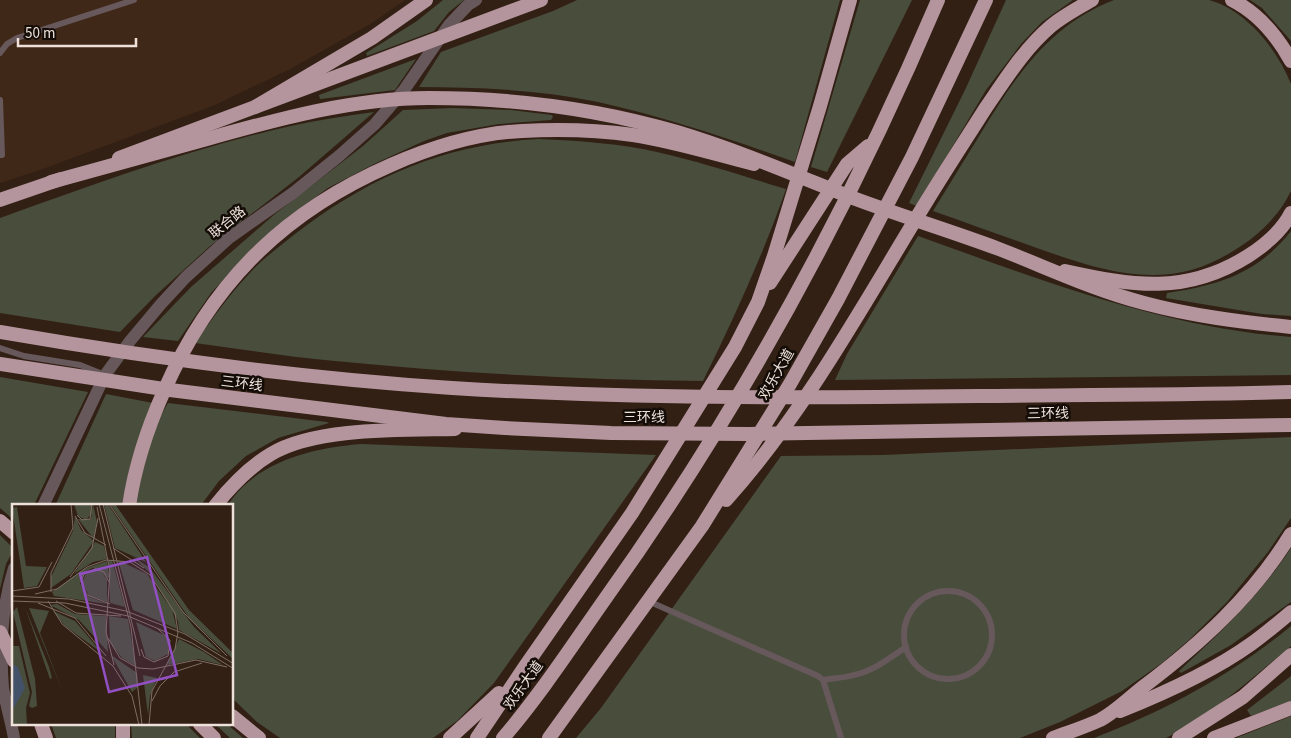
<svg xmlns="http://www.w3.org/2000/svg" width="1291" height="738" font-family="'Source Sans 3','Noto Sans SC',sans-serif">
	<rect width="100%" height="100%" fill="#322014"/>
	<!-- built -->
	<path fill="#402818" d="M0,0H405L372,23L290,69L215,105L40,170L0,183Z"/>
	<!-- green -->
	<g fill="#494d3c">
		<path d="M443,0H464L449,12L434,31L367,56L366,53L417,21Z"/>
		<path d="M577,0H840L795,162C730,139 665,117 598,102C542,90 476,87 419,87L441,52L553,11Z"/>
		<path d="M860,0H912L827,172L811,167Z"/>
		<path d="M1006,0H1073L1042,22L1021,44L986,90L917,206L909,203L965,90Z"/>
		<path d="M1114,0H1209C1246,10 1277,49 1291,84V191C1280,214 1262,232 1241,246C1213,265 1186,275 1152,275C1112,275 1071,260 1034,247C1000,235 967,223 933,211C949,185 965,159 981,133C1016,76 1049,25 1114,0Z"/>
		<path d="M1250,0H1291V41L1262,8Z"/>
		<path d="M416,59L395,90L320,99L319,95Z"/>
		<path d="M453,108L511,110L552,115L553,117L551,120L499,124L447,133L424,141L374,164L328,188L287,218L248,253L211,293L178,341L143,337L191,287L275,214L363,146L403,110Z"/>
		<path d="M374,112L299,177L210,246L155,296L120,332L0,313V218C96,184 192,148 291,126C318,120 346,116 374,112Z"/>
		<path d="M539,139C578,141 619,143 657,152C701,162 743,176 786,189C763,255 734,318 703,381C580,380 458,373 335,361C288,357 242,349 195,343C212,319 229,295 249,274C262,259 279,247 295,234C369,177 445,144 539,139Z"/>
		<path d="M1291,231V316L1262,314L1166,298L1167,293C1219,285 1257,274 1291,231Z"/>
		<path d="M918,236C1039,279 1161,327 1291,337V375L835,380L847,354Z"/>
		<path d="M0,377L88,392L34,505L14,506V520L0,508Z"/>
		<path d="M106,394L153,403L131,462L122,505L55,506Z"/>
		<path d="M168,403L327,422L329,423L278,438L246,456L219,481L201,505L135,506C142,470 149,434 168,403Z"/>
		<path d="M1291,437V518L1268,552L1227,602L1189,640L1162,663L1122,691L1060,722L1020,738H576L601,708L781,456L883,455Z"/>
		<path d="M361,444L656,455L494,683L457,721L433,738H280L257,722L233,699L232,506L228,505C256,461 313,448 361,444Z"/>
		<path d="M0,535L14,549L6,564L0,589Z"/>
		<path d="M1291,548V602L1231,645L1181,673L1179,671C1220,633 1260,595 1291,548Z"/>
		<path d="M1291,626V646L1289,648C1250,679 1211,716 1166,738H1094C1165,711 1233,674 1291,626Z"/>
		<path d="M1291,676V701L1251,716L1247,710Z"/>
		<path d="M1291,716V738H1236Z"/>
		<path d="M51,724H115V738H56Z"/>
		<path d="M131,724H186L200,738H132Z"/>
		<path d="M215,724H227L243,738H230Z"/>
	</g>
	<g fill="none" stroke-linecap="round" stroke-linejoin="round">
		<!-- service -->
		<g stroke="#67585c" stroke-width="6">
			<path d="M0,53L7,44L17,38L134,0"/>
			<path d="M0,100L2,155H0"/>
			<path d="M0,348L24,356L80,365L105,375"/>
			<circle cx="948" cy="635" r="44"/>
			<path d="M648,601L818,676L823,680L841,738"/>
			<path d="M823,680C833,678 844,678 854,675C873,671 890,658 906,647"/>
		</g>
		<!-- minor -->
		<g stroke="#67585c" stroke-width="12">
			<path d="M43,506L105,375L130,341L161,304L186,277L229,238L293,193L339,156L375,124L404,90L449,25L468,5L476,0"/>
			<path d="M14,568C2,605 0,650 3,688C6,705 11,721 14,738"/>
		</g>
		<!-- trunk -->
		<g stroke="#b5959d" stroke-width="14">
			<path d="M1232,0C1258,13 1277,36 1291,61"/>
			<path d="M119,158L255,107L372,38L426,0"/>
			<path d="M0,200L61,179"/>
			<path d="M1065,271C1133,286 1186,295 1248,256C1265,245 1282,231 1291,213"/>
			<path d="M770,283L847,164L868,146"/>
			<path d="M726,500C807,410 865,301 928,199C947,168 966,139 985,109C1005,80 1024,49 1051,26C1063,16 1078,8 1092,0"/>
			<path d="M129,506C135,465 147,429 164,391C211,284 283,212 391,165C432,147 478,133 522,131C559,129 597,130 633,135C673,141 715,154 754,164"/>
			<path d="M215,506C231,486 249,467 271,454C315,427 404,430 455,429"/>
			<path d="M0,521L14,533"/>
			<path d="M1120,711C1165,693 1212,672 1251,644C1265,634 1278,623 1291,612"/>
			<path d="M232,716L259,738"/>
			<path d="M41,724L46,738"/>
			<path d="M123,724V738"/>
			<path d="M200,724L214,738"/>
			<path d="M450,738L499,693"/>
			<path d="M477,738L524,668L632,513L735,347L758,302L774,256L820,106L850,0"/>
			<path d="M503,738C540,695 572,646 605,599C738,413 849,210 938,0"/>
			<path d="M549,738L702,526L790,384L838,299L912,157L986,0"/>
			<path d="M1053,738C1069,732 1085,727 1100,720C1115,712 1129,698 1143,687C1200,644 1253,596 1291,534"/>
			<path d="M1179,738L1243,697L1291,655"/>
			<path d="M1214,738L1291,708"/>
		</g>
		<!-- trunk-bridge -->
		<g stroke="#b5959d" stroke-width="14">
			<path d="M255,107L541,0"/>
			<path d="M51,182C103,168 155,153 207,139C278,119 354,98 429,98C512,98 598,109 677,132C737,150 795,175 853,198C901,216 951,231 999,249C1048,268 1094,290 1144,303C1192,316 1242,322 1291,327"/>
			<path d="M0,332C150,358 300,378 452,388C627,399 803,398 979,396C1083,395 1187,395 1291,392"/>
			<path d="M0,364L170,390L446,424L505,428L611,433L748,434L1291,425"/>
			<path d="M0,632L14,661"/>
		</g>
	</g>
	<g text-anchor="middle" stroke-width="5" stroke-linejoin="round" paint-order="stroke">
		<!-- street labels -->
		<g font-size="14" fill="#ede1d9" stroke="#140c07">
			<text transform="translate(227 222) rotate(-39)" y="5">联合路</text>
			<text transform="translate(776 374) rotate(-60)" y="5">欢乐大道</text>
			<text transform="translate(242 383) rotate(7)" y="5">三环线</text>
			<text transform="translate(1048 413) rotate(-1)" y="5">三环线</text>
			<text x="644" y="422">三环线</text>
			<text transform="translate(523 685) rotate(-54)" y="5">欢乐大道</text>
		</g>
	</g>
	<!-- overview -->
	<g transform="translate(12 504)">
		<rect width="221" height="221" fill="#322014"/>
		<path d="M62,0H80V9L74,16L66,12ZM81,0L85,18L82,35L66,15H79ZM92,0H96L134,58L103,44ZM98,0H103L177,106L221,149L220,154L177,114ZM5,3L14,62L35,63L25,82L12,84L0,4ZM63,12L69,26L82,37L59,70L39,84V73L61,27ZM83,38L92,42L95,55L81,58L62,70ZM120,52L138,64L182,123L210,150L167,126L166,117L138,69ZM97,56H100L113,103L98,99ZM106,56L135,70L160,106L165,125L121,106ZM95,57L98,75L81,64L74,67L68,79L75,92L95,100L42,92L40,88L72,65ZM87,66L95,75V98L77,92L70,79L74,69ZM45,100L63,110L94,112L96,148L67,116L38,101ZM5,103L23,175L25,202L20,204L17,202L20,188L1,108ZM13,103L37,163L40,174L38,175ZM17,104L37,107L28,129L52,191ZM41,107L63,117L90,149L53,122ZM97,112L116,115L124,162L110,154L98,138ZM124,118L156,133V150L143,157L134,153ZM167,135L192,148L211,161L186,155L155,161ZM0,142H7L18,189L14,204L15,221H0ZM99,151L125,169L126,183L120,188ZM131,171L145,174L138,192L136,211Z" fill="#494d3c"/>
		<path d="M0,160L6,163L13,184L0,207Z" fill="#435269"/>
		<path fill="none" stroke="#7d6d63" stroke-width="1" d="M87,0L119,123L130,221M91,0L128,152M97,0L171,108L215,152M85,3L98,67L94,128L102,161M65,11L70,16L78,15L80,0M63,12L73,29L94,41M101,44L132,64M58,73L80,44L86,14M97,78L92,68L83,65L72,70L69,78L75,91L98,100M0,87L27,83L40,58M39,88V69L61,24L59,0M23,90L45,85L75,63L94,56L118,58L138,71L163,109L166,128L163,145L140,187L137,221M0,92L57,95L114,107L173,130L222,160M0,97L53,99L116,112L180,139L222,165M36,97L50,120L101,162L120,192L127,221M44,97L64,109L109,112M26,99L63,114L94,152M96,134L108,154L126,164L141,165L184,156L215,163M129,145L132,153L142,158L156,152L158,136L146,125M140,197L148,182L162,168L190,159"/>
		<path fill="#9250c4" fill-opacity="0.15" stroke="#9250c4" stroke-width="2.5" d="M135,53L165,171L97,188L68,70Z"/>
		<rect width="221" height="221" fill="none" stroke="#ede1d9" stroke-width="2.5"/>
	</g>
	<!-- scale -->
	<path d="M18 38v8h118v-8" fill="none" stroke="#ede1d9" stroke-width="2.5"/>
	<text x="25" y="38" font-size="15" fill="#ede1d9" stroke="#140c07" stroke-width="4" paint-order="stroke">50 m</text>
</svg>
